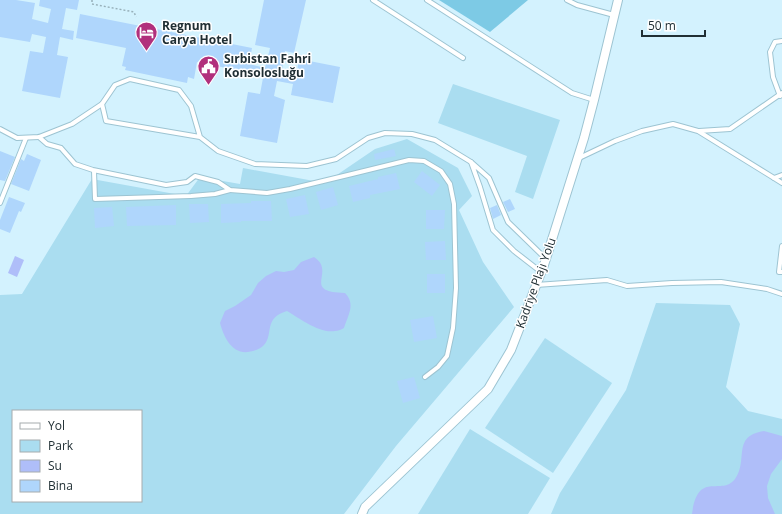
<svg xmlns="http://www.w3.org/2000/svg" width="782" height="514" font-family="'Open Sans',sans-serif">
	<rect width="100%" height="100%" fill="#d3f2fe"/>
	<!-- green -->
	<g fill="#aaddf0" fill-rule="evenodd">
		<path d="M453,84L560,120L533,199L515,192L527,156L438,123Z"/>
		<path d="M407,139L458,168L472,196L459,210L483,262L514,307L396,446L344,514H0V295L22,294L92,179L186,196L200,177L240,184L243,168L325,183L375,149ZM13,411H141V501H13Z"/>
		<path d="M656,303L730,305L740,324L726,387L748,411L782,419V514H551L560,493L626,390Z"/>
		<path d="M545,338L612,383L553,473L485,428Z"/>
		<path d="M470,429L550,478L528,514H418Z"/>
	</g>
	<!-- forest -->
	<path fill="#7dcae5" d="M439,0H528L490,32Z"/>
	<!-- water -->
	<g fill="#afbef9">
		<path d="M15,256L24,260L17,277L8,273Z"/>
		<path d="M314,257C337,272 300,292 345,293C356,304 348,315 344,328C342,329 338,331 335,331C320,334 299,318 287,311C263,318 274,334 264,345C261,348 257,350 253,351C233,357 224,338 220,323L225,311L235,306L251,295L258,283L266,276L276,271L284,272L294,270L301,262Z"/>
		<path d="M764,431L782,436V459L771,474L767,486L768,498L775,514H692C698,469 721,497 735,479C749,460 731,436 764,431Z"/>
	</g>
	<!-- building -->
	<g fill="#afd6fc">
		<path d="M0,0H16L35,3L32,19L48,23L51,9L39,6L40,0H79L77,10L66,8L62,29L74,31L73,40L60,37L57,55L68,57L60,98L22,91L30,51L43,53L46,37L32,34L30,42L0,37Z"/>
		<path d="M264,0H306L294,53L285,51L282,69L297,72L299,59L340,67L333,103L291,95L293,84L277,81L274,96L285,100L277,143L240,136L248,92L260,94L263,78L251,75V73L197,62L194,79L188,77L187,83L125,70L126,67L122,66L126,48L76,38L80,14L252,48L249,64L265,68L270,48L255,45Z"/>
		<path d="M394,149L396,156L375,160L374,154Z"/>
		<path d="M0,151L15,157L5,181L0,180Z"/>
		<path d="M27,154L41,160L29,191L11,184L21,159L24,161Z"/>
		<path d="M422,171L440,185L432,196L414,182Z"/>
		<path d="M396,173L400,189L370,195V198L353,202L349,186L378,179V177Z"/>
		<path d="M333,187L338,205L321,210L316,192Z"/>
		<path d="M305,195L309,214L290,217L286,199Z"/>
		<path d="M9,197L25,203L21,212L19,211L10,233L0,229V220Z"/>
		<path d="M510,199L515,209L508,212L503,202Z"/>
		<path d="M251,201H271L272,221H241V222L221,223V204L251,203Z"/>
		<path d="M189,204H208L209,222L190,223Z"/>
		<path d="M176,205V225L127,226L126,207Z"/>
		<path d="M497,205L501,215L493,219L490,208Z"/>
		<path d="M112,207L114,226L95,228L94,208Z"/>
		<path d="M426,210H445L444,229H426Z"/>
		<path d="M445,241L446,260H426L425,242Z"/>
		<rect x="427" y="274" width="18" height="19"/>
		<path d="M433,316L437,338L414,342L410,320Z"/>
		<path d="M414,377L420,398L403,403L397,381Z"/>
	</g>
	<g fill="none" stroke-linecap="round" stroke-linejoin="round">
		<defs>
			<g id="lane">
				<path d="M373,0L463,58"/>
				<path d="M427,0L572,93L594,100"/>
				<path d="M567,0L577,5L614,15"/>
				<path d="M780,96L773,77L770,52L775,42L782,41"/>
				<path d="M0,129L17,138L39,137L72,124L102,104"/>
				<path d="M699,131L730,129L782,93"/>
				<path d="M39,137L47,144L61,148L75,164L93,170L166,185L187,182L195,176L218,182L230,190L267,193L290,189L352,174L409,160L424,161L441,171L450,184L454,204L456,288L453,328L447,356L438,367L425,377"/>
				<path d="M200,137L106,121L102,104L115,85L130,79L179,90L191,106L200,137L218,151L255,164L307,166L336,159L368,138L385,133L412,134L435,140L471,162"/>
				<path d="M577,159L615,141L642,131L673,124L698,131L774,178L782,175"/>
				<path d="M94,171L95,199L191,196L215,194L230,190"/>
				<path d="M774,178L782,183"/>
				<path d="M0,203L26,138"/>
				<path d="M782,246L779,272H782"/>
				<path d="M541,272L514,251L493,230L480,187L471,162L489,178L508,222L545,258"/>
				<path d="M536,285L607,280L627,286L672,283L721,282L767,289L782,294"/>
			</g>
			<path id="street" d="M362,514L365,507L488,389L511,350L544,265L584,138L594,100L618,0"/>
		</defs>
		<!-- lane casing -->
		<use href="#lane" stroke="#9dc4d2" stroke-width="6"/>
		<!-- street casing -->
		<use href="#street" stroke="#9dc4d2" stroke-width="10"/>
		<!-- path -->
		<path stroke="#97b0ba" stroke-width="1.5" stroke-dasharray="2 2" stroke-linecap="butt" d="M92,0V4L134,12L136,17"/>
		<!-- lane -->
		<use href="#lane" stroke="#fff" stroke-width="4"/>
		<!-- street -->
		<use href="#street" stroke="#fff" stroke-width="8"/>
	</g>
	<!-- icons -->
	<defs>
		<symbol id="hotel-pin" viewBox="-11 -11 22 30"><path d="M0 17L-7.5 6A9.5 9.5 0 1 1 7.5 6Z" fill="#b1307c" stroke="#fff"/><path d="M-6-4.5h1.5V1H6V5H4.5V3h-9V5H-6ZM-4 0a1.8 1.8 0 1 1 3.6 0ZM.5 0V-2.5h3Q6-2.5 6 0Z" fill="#fff"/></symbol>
		<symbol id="civic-pin" viewBox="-11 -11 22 30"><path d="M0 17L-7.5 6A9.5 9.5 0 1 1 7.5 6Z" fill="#b1307c" stroke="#fff"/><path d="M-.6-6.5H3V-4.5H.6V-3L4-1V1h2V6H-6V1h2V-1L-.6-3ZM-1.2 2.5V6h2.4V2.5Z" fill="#fff"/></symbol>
	</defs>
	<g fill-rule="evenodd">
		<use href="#hotel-pin" x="134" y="20" width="25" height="34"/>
		<use href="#civic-pin" x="196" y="54" width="25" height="34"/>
	</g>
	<g text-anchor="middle" stroke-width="3" stroke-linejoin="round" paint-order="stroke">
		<!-- poi labels -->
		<g font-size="12" font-weight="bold" fill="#202f34" stroke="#fff" text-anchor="start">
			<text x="162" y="30">Regnum<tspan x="162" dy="14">Carya Hotel</tspan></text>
			<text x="224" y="63">Sırbistan Fahri<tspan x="224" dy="14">Konsolosluğu</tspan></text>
		</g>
		<!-- street labels -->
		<g font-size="12" fill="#202f34" stroke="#fff">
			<text transform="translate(536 283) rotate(-70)" y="4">Kadriye Plajı Yolu</text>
		</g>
	</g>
	<!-- legend -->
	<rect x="12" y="410" width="130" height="92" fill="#ffffff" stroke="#a6acae"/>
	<rect x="20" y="423" width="20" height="6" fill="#ffffff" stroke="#a6acae"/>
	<text x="48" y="430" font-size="12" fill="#202f34">Yol</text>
	<rect x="20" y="440" width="20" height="12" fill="#aaddf0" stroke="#a6acae"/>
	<text x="48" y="450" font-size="12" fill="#202f34">Park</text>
	<rect x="20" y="460" width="20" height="12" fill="#afbef9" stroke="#a6acae"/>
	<text x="48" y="470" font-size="12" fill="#202f34">Su</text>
	<rect x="20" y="480" width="20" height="12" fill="#afd6fc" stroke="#a6acae"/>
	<text x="48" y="490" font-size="12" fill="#202f34">Bina</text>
	<!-- scale -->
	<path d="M642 30v6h63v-6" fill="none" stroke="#202f34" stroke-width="2"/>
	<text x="648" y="30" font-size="12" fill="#202f34" stroke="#ffffff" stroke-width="3" paint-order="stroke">50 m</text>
</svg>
